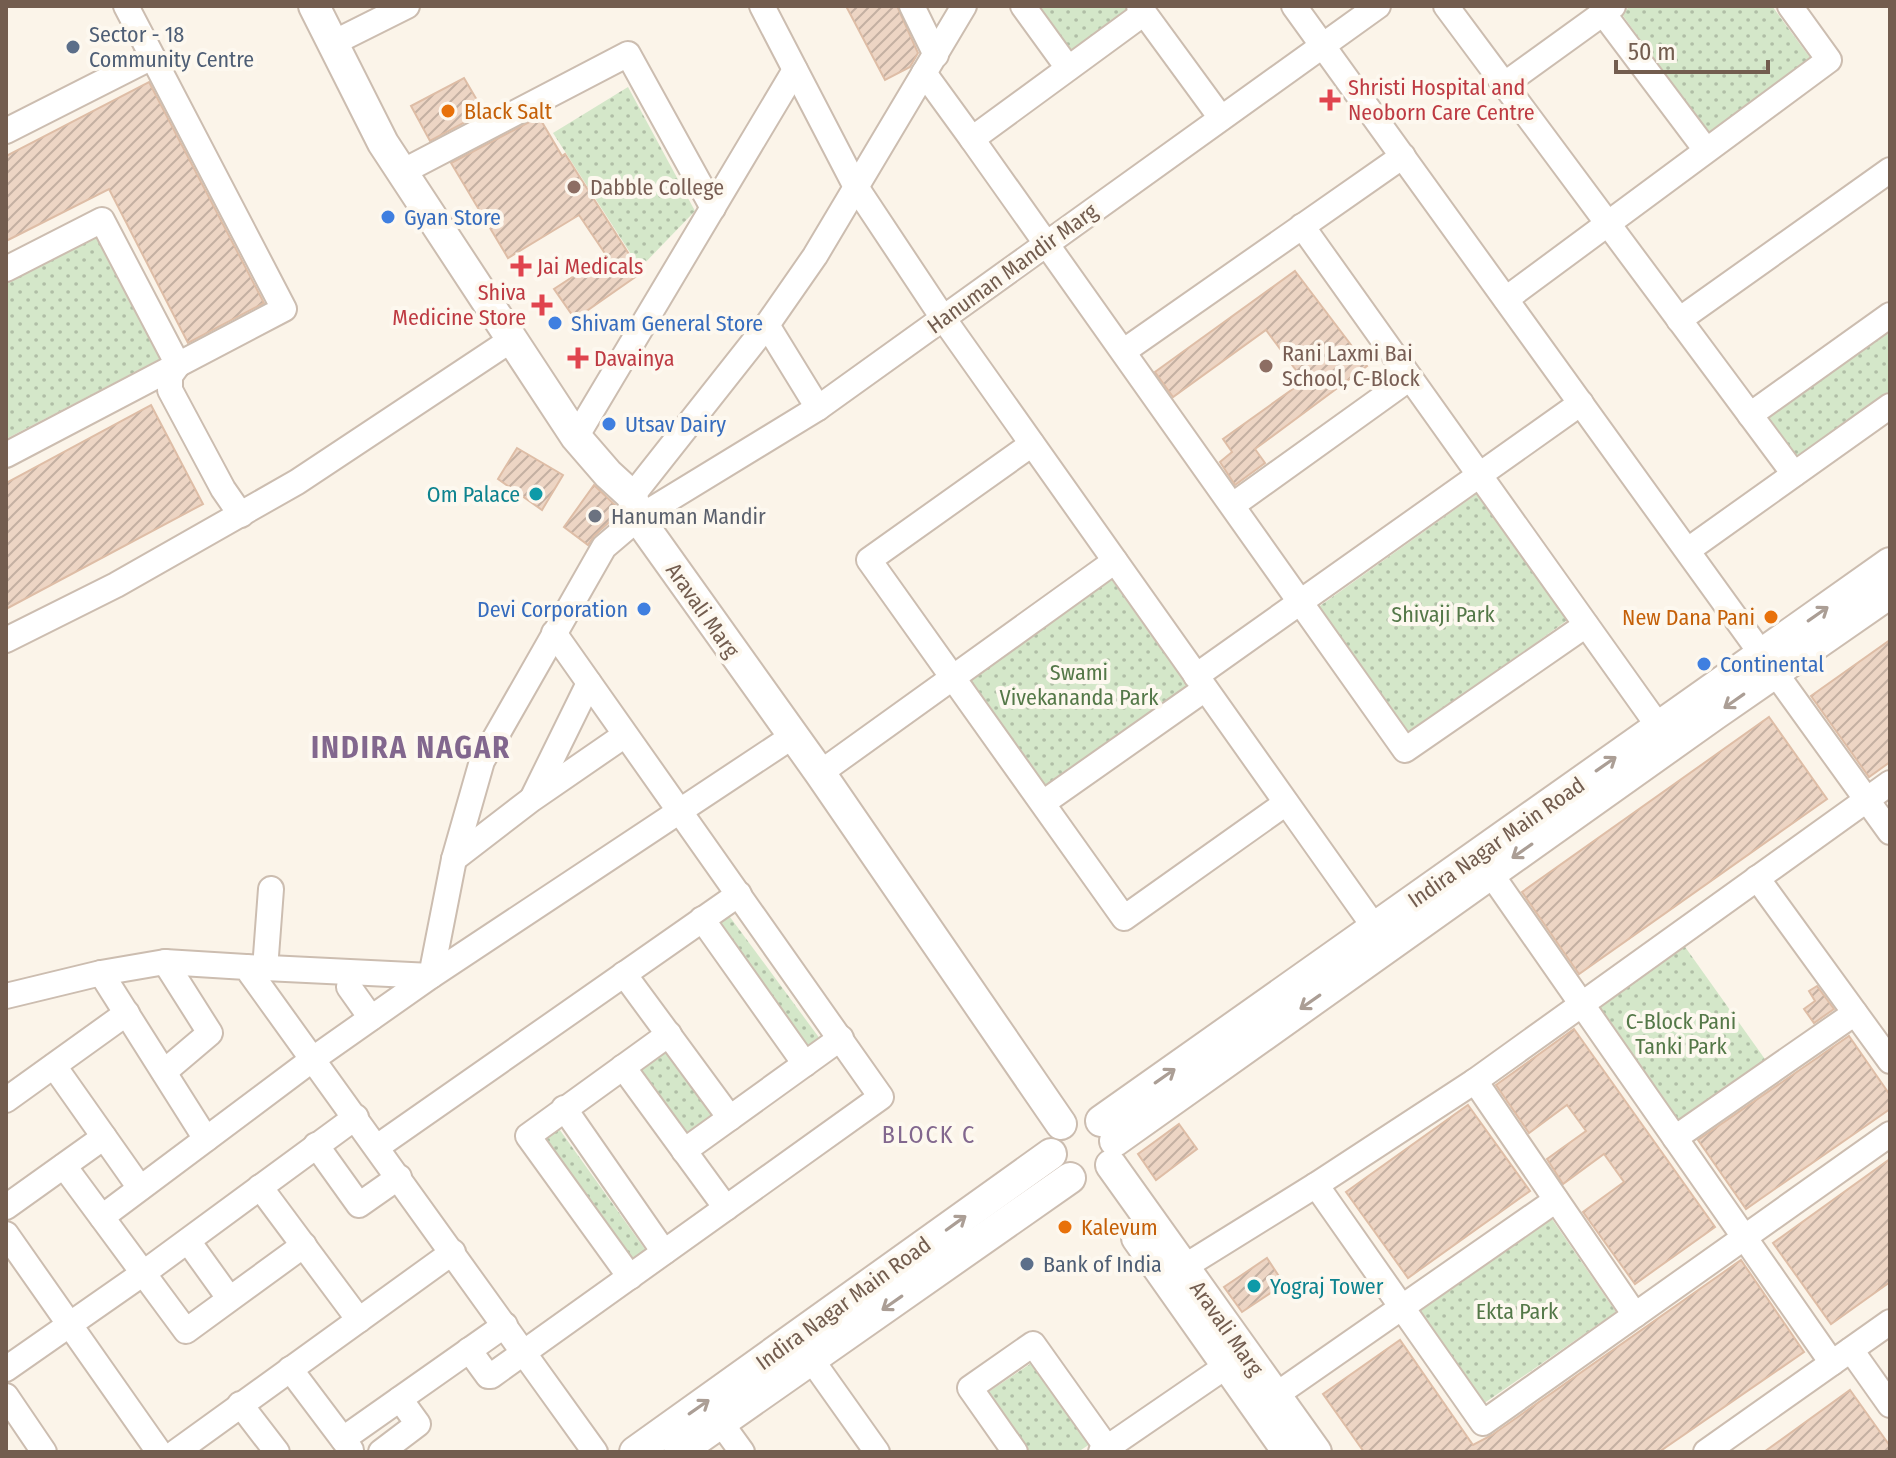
<svg xmlns="http://www.w3.org/2000/svg" width="1896" height="1458" font-family="'Fira Sans Condensed',sans-serif">
	<defs>
		<pattern id="park-dots" width="8" height="8" patternUnits="userSpaceOnUse" patternTransform="scale(2)"><rect width="8" height="8" fill="#d4e7c9"/><path d="M2 2h.1M6 6h.1" fill="none" stroke="#b0bea6" stroke-width="1.8" stroke-linecap="round"/></pattern>
		<pattern id="building-hatch" width="6" height="6" patternUnits="userSpaceOnUse" patternTransform="scale(2)"><rect width="6" height="6" fill="#edd5c4"/><path d="M-1 1l2-2M0 6l6-6M5 7l2-2" fill="none" stroke="#c4b0a2"/></pattern>
	</defs>
	<rect width="100%" height="100%" fill="#fbf4e9"/>
	<!-- park -->
	<g fill="url(#park-dots)">
		<path d="M1038,6H1131L1133,8L1071,52Z"/>
		<path d="M1631,6H1772L1811,59L1708,133L1621,13Z"/>
		<path d="M628,87L695,211L640,268L553,133Z"/>
		<path d="M96,235L160,359L6,439V281Z"/>
		<path d="M1890,329V393L1799,459L1768,417Z"/>
		<path d="M1478,493L1569,619L1408,734L1317,608Z"/>
		<path d="M1111,579L1189,688L1046,790L968,682Z"/>
		<path d="M727,913L826,1047L797,1068L698,935Z"/>
		<path d="M1683,944L1767,1062L1679,1125L1595,1006Z"/>
		<path d="M669,1045L724,1119L682,1149L627,1075Z"/>
		<path d="M557,1126L652,1259L622,1280L526,1148Z"/>
		<path d="M1552,1219L1616,1312L1483,1404L1419,1310Z"/>
		<path d="M1033,1362L1090,1444L1078,1452H1028L987,1393Z"/>
	</g>
	<!-- building -->
	<g fill="url(#building-hatch)" stroke="#debda6" stroke-width="2">
		<path d="M846,6H897L918,53L910,67L885,80Z"/>
		<path d="M464,78L484,112L430,141L411,106Z"/>
		<path d="M149,82L264,303L188,343L109,189L6,241V156Z"/>
		<path d="M539,117L562,156L565,154L641,273L575,319L554,289L606,255L579,215L508,258L451,163Z"/>
		<path d="M1295,271L1367,366L1255,449L1265,463L1235,485L1220,462L1232,452L1223,439L1304,381L1266,330L1173,397L1155,372Z"/>
		<path d="M151,405L203,504L6,609V483Z"/>
		<path d="M517,448L563,475L542,510L498,479Z"/>
		<path d="M594,485L616,506L618,514L594,536L588,545L564,527Z"/>
		<path d="M1890,640V762L1869,777L1811,696Z"/>
		<path d="M1769,717L1827,799L1579,974L1522,892Z"/>
		<path d="M1817,986L1834,1009L1814,1023L1804,1009L1815,1001L1809,991Z"/>
		<path d="M1574,1029L1715,1227L1635,1284L1583,1212L1624,1182L1604,1154L1563,1184L1547,1159L1586,1131L1567,1105L1529,1133L1496,1085Z"/>
		<path d="M1849,1036L1890,1095V1109L1746,1209L1698,1140Z"/>
		<path d="M1468,1105L1530,1191L1408,1278L1346,1192Z"/>
		<path d="M1179,1124L1197,1149L1156,1180L1138,1154Z"/>
		<path d="M1890,1159V1282L1831,1324L1773,1243Z"/>
		<path d="M1267,1258L1284,1284L1242,1312L1224,1287Z"/>
		<path d="M1741,1260L1804,1352L1659,1452H1364L1323,1394L1400,1340L1473,1445L1492,1435Z"/>
		<path d="M1850,1390L1890,1446V1452H1764Z"/>
	</g>
	<g fill="none" stroke-linecap="round" stroke-linejoin="round">
		<defs>
			<g id="minor">
				<path d="M762,6L856,187L943,318L1385,942"/>
				<path d="M912,6L936,55"/>
				<path d="M1023,6L1068,68"/>
				<path d="M1139,6L1221,118"/>
				<path d="M1294,6L1890,832"/>
				<path d="M1446,6L1794,474"/>
				<path d="M1603,13L1706,150"/>
				<path d="M333,43L407,6"/>
				<path d="M924,73L972,139L1144,13"/>
				<path d="M1505,84L1613,6"/>
				<path d="M6,131L152,57"/>
				<path d="M972,139L1405,750L1586,625"/>
				<path d="M402,172L628,54L713,208"/>
				<path d="M1302,226L1659,727"/>
				<path d="M6,269L102,220L178,365L170,376V390L223,489L241,515"/>
				<path d="M1506,299L1829,60L1790,6"/>
				<path d="M1679,320L1890,170"/>
				<path d="M767,325L818,408"/>
				<path d="M1124,351L1403,156"/>
				<path d="M1750,415L1890,315"/>
				<path d="M576,437L795,70"/>
				<path d="M1032,444L869,560L1124,918L1286,803"/>
				<path d="M6,455L284,309L126,6"/>
				<path d="M632,496L767,325L815,256L964,6"/>
				<path d="M1233,505L1410,378"/>
				<path d="M1688,550L1890,406"/>
				<path d="M6,640L116,585L297,482L511,340"/>
				<path d="M1196,676L1581,403"/>
				<path d="M820,773L1115,561"/>
				<path d="M533,797L589,683"/>
				<path d="M1043,803L1205,689"/>
				<path d="M454,859L532,799L625,735"/>
				<path d="M1491,874L1832,1363"/>
				<path d="M1757,878L1890,1061"/>
				<path d="M702,919L805,1064"/>
				<path d="M246,967L431,976L454,859L482,761L604,547L638,518L818,408L1378,6"/>
				<path d="M265,969L271,889"/>
				<path d="M101,973L206,1139"/>
				<path d="M624,974L730,1118"/>
				<path d="M349,987L371,1018"/>
				<path d="M6,996L101,973L165,962L246,967L595,1452"/>
				<path d="M54,1066L140,1188"/>
				<path d="M623,1067L726,1208"/>
				<path d="M164,1072L210,1033L165,962"/>
				<path d="M1475,1081L1635,1315"/>
				<path d="M6,1100L127,1013"/>
				<path d="M564,1108L664,1252"/>
				<path d="M1675,1138L1855,1013"/>
				<path d="M316,1145L359,1205L399,1177"/>
				<path d="M377,1147L739,894"/>
				<path d="M684,1151L841,1038"/>
				<path d="M64,1166L186,1331L304,1245"/>
				<path d="M1316,1185L1483,1423L1890,1134"/>
				<path d="M260,1187L359,1320"/>
				<path d="M6,1207L104,1137"/>
				<path d="M102,1217L313,1059L431,976L793,736"/>
				<path d="M6,1234L159,1452"/>
				<path d="M188,1241L229,1298"/>
				<path d="M1184,1267L1316,1185L1475,1081L1890,783"/>
				<path d="M630,1277L528,1136L669,1034"/>
				<path d="M469,1350L488,1376H491L881,1097L554,633"/>
				<path d="M1851,1350L1890,1405"/>
				<path d="M811,1359L877,1452"/>
				<path d="M6,1369L145,1272L356,1117"/>
				<path d="M290,1369L351,1450"/>
				<path d="M6,1396L44,1452"/>
				<path d="M240,1404L277,1452"/>
				<path d="M1263,1404L1556,1200"/>
				<path d="M721,1423L742,1452"/>
				<path d="M343,1439L505,1325"/>
				<path d="M176,1452L453,1252"/>
				<path d="M381,1452L418,1424L400,1399"/>
				<path d="M1015,1452L970,1388L1033,1344L1107,1448"/>
				<path d="M1101,1452L1241,1356"/>
				<path d="M1706,1452L1890,1322"/>
			</g>
			<g id="tertiary">
				<path d="M314,6L383,143L576,437L608,474L632,496L638,518L820,773L1061,1124"/>
				<path d="M1101,1121L1890,563"/>
				<path d="M1115,1141L1714,715L1890,593"/>
				<path d="M1111,1165L1316,1452"/>
				<path d="M1137,1238L1288,1452"/>
				<path d="M635,1452L1051,1154"/>
				<path d="M679,1452L1070,1178"/>
			</g>
		</defs>
		<!-- minor casing -->
		<use href="#minor" stroke="#ccbdb0" stroke-width="28"/>
		<!-- tertiary casing -->
		<use href="#tertiary" stroke="#ccbdb0" stroke-width="34"/>
		<!-- minor -->
		<use href="#minor" stroke="#fff" stroke-width="24"/>
		<!-- tertiary -->
		<use href="#tertiary" stroke="#fff" stroke-width="30"/>
	</g>
	<!-- one-way arrows -->
	<defs><path id="oneway-shaft" d="M-6 0H5M1.5-3L5.5 0L1.5 3" fill="none" stroke-width="1.6" stroke-linecap="round" stroke-linejoin="round" transform="scale(2)"/></defs>
	<g stroke="#ab9e95">
		<use href="#oneway-shaft" transform="translate(1818 614) rotate(-35)"/>
		<use href="#oneway-shaft" transform="translate(1734 701) rotate(145)"/>
		<use href="#oneway-shaft" transform="translate(1606 764) rotate(-35)"/>
		<use href="#oneway-shaft" transform="translate(1522 851) rotate(145)"/>
		<use href="#oneway-shaft" transform="translate(1310 1002) rotate(145)"/>
		<use href="#oneway-shaft" transform="translate(1165 1076) rotate(-35)"/>
		<use href="#oneway-shaft" transform="translate(956 1223) rotate(-36)"/>
		<use href="#oneway-shaft" transform="translate(892 1303) rotate(145)"/>
		<use href="#oneway-shaft" transform="translate(699 1407) rotate(-35)"/>
	</g>
	<!-- markers -->
	<g fill="#5c6f8a" stroke="#fdf8ef" stroke-width="3">
		<circle cx="73" cy="47" r="8"/>
		<circle cx="1027" cy="1264" r="8"/>
	</g>
	<g fill="#e0444e" stroke="#fdf8ef" stroke-width="3">
		<path d="M1326 88h8v8h8v8h-8v8h-8v-8h-8v-8h8z"/>
		<path d="M517 254h8v8h8v8h-8v8h-8v-8h-8v-8h8z"/>
		<path d="M538 293h8v8h8v8h-8v8h-8v-8h-8v-8h8z"/>
		<path d="M574 346h8v8h8v8h-8v8h-8v-8h-8v-8h8z"/>
	</g>
	<g fill="#e8710a" stroke="#fdf8ef" stroke-width="3">
		<circle cx="448" cy="111" r="8"/>
		<circle cx="1771" cy="617" r="8"/>
		<circle cx="1065" cy="1227" r="8"/>
	</g>
	<g fill="#8d6e63" stroke="#fdf8ef" stroke-width="3">
		<circle cx="574" cy="187" r="8"/>
		<circle cx="1266" cy="366" r="8"/>
	</g>
	<g fill="#3f7fe0" stroke="#fdf8ef" stroke-width="3">
		<circle cx="388" cy="217" r="8"/>
		<circle cx="555" cy="323" r="8"/>
		<circle cx="609" cy="424" r="8"/>
		<circle cx="644" cy="609" r="8"/>
		<circle cx="1704" cy="664" r="8"/>
	</g>
	<g fill="#0f9aa8" stroke="#fdf8ef" stroke-width="3">
		<circle cx="536" cy="494" r="8"/>
		<circle cx="1254" cy="1286" r="8"/>
	</g>
	<circle fill="#6b7280" stroke="#fdf8ef" stroke-width="3" cx="595" cy="516" r="8"/>
	<g text-anchor="middle" stroke-width="8" stroke-linejoin="round" paint-order="stroke">
		<!-- service labels -->
		<g font-size="22" fill="#4e5e75" stroke="#fdf8ef" text-anchor="start">
			<text x="89" y="42">Sector - 18<tspan x="89" dy="25">Community Centre</tspan></text>
			<text x="1043" y="1272">Bank of India</text>
		</g>
		<!-- health labels -->
		<g font-size="22" fill="#be3a42" stroke="#fdf8ef" text-anchor="start">
			<text x="1348" y="95">Shristi Hospital and<tspan x="1348" dy="25">Neoborn Care Centre</tspan></text>
			<text x="537" y="274">Jai Medicals</text>
			<text x="526" y="300" text-anchor="end">Shiva<tspan x="526" dy="25">Medicine Store</tspan></text>
			<text x="594" y="366">Davainya</text>
		</g>
		<!-- food labels -->
		<g font-size="22" fill="#c56008" stroke="#fdf8ef" text-anchor="start">
			<text x="464" y="119">Black Salt</text>
			<text x="1755" y="625" text-anchor="end">New Dana Pani</text>
			<text x="1081" y="1235">Kalevum</text>
		</g>
		<!-- education labels -->
		<g font-size="22" fill="#785e54" stroke="#fdf8ef" text-anchor="start">
			<text x="590" y="195">Dabble College</text>
			<text x="1282" y="361">Rani Laxmi Bai<tspan x="1282" dy="25">School, C-Block</tspan></text>
		</g>
		<!-- shop labels -->
		<g font-size="22" fill="#366cbe" stroke="#fdf8ef" text-anchor="start">
			<text x="404" y="225">Gyan Store</text>
			<text x="571" y="331">Shivam General Store</text>
			<text x="625" y="432">Utsav Dairy</text>
			<text x="628" y="617" text-anchor="end">Devi Corporation</text>
			<text x="1720" y="672">Continental</text>
		</g>
		<!-- street labels -->
		<g font-size="22" fill="#735d4f" stroke="#fdf8ef">
			<text transform="translate(1012 268) rotate(-36)" y="8">Hanuman Mandir Marg</text>
			<text transform="translate(703 610) rotate(55)" y="8">Aravali Marg</text>
			<text transform="translate(1496 842) rotate(-35)" y="8">Indira Nagar Main Road</text>
			<text transform="translate(843 1303) rotate(-36)" y="8">Indira Nagar Main Road</text>
			<text transform="translate(1227 1328) rotate(55)" y="8">Aravali Marg</text>
		</g>
		<!-- culture labels -->
		<g font-size="22" fill="#0d838f" stroke="#fdf8ef" text-anchor="end">
			<text x="520" y="502">Om Palace</text>
			<text x="1270" y="1294" text-anchor="start">Yograj Tower</text>
		</g>
		<!-- worship labels -->
		<g font-size="22" fill="#5b616d" stroke="#fdf8ef" text-anchor="start">
			<text x="611" y="524">Hanuman Mandir</text>
		</g>
		<!-- park labels -->
		<g font-size="22" fill="#547848" stroke="#fdf8ef">
			<text x="1443" y="622">Shivaji Park</text>
			<text x="1079" y="680">Swami<tspan x="1079" dy="25">Vivekananda Park</tspan></text>
			<text x="1681" y="1029">C-Block Pani<tspan x="1681" dy="25">Tanki Park</tspan></text>
			<text x="1517" y="1319">Ekta Park</text>
		</g>
		<!-- neighbourhood labels -->
		<g font-size="24" letter-spacing="2" fill="#82678e" stroke="#fdf8ef">
			<text x="929" y="1143">BLOCK C</text>
		</g>
		<!-- district labels -->
		<g font-size="30" font-weight="bold" letter-spacing="2" fill="#82678e" stroke="#fdf8ef">
			<text x="411" y="758">INDIRA NAGAR</text>
		</g>
	</g>
	<!-- border -->
	<rect width="1896" height="1458" fill="none" stroke="#735d4f" stroke-width="16"/>
	<!-- scale -->
	<path d="M1616 60v12h152v-12" fill="none" stroke="#735d4f" stroke-width="4"/>
	<text x="1628" y="60" font-size="24" fill="#735d4f" stroke="#fdf8ef" stroke-width="6" paint-order="stroke">50 m</text>
</svg>
